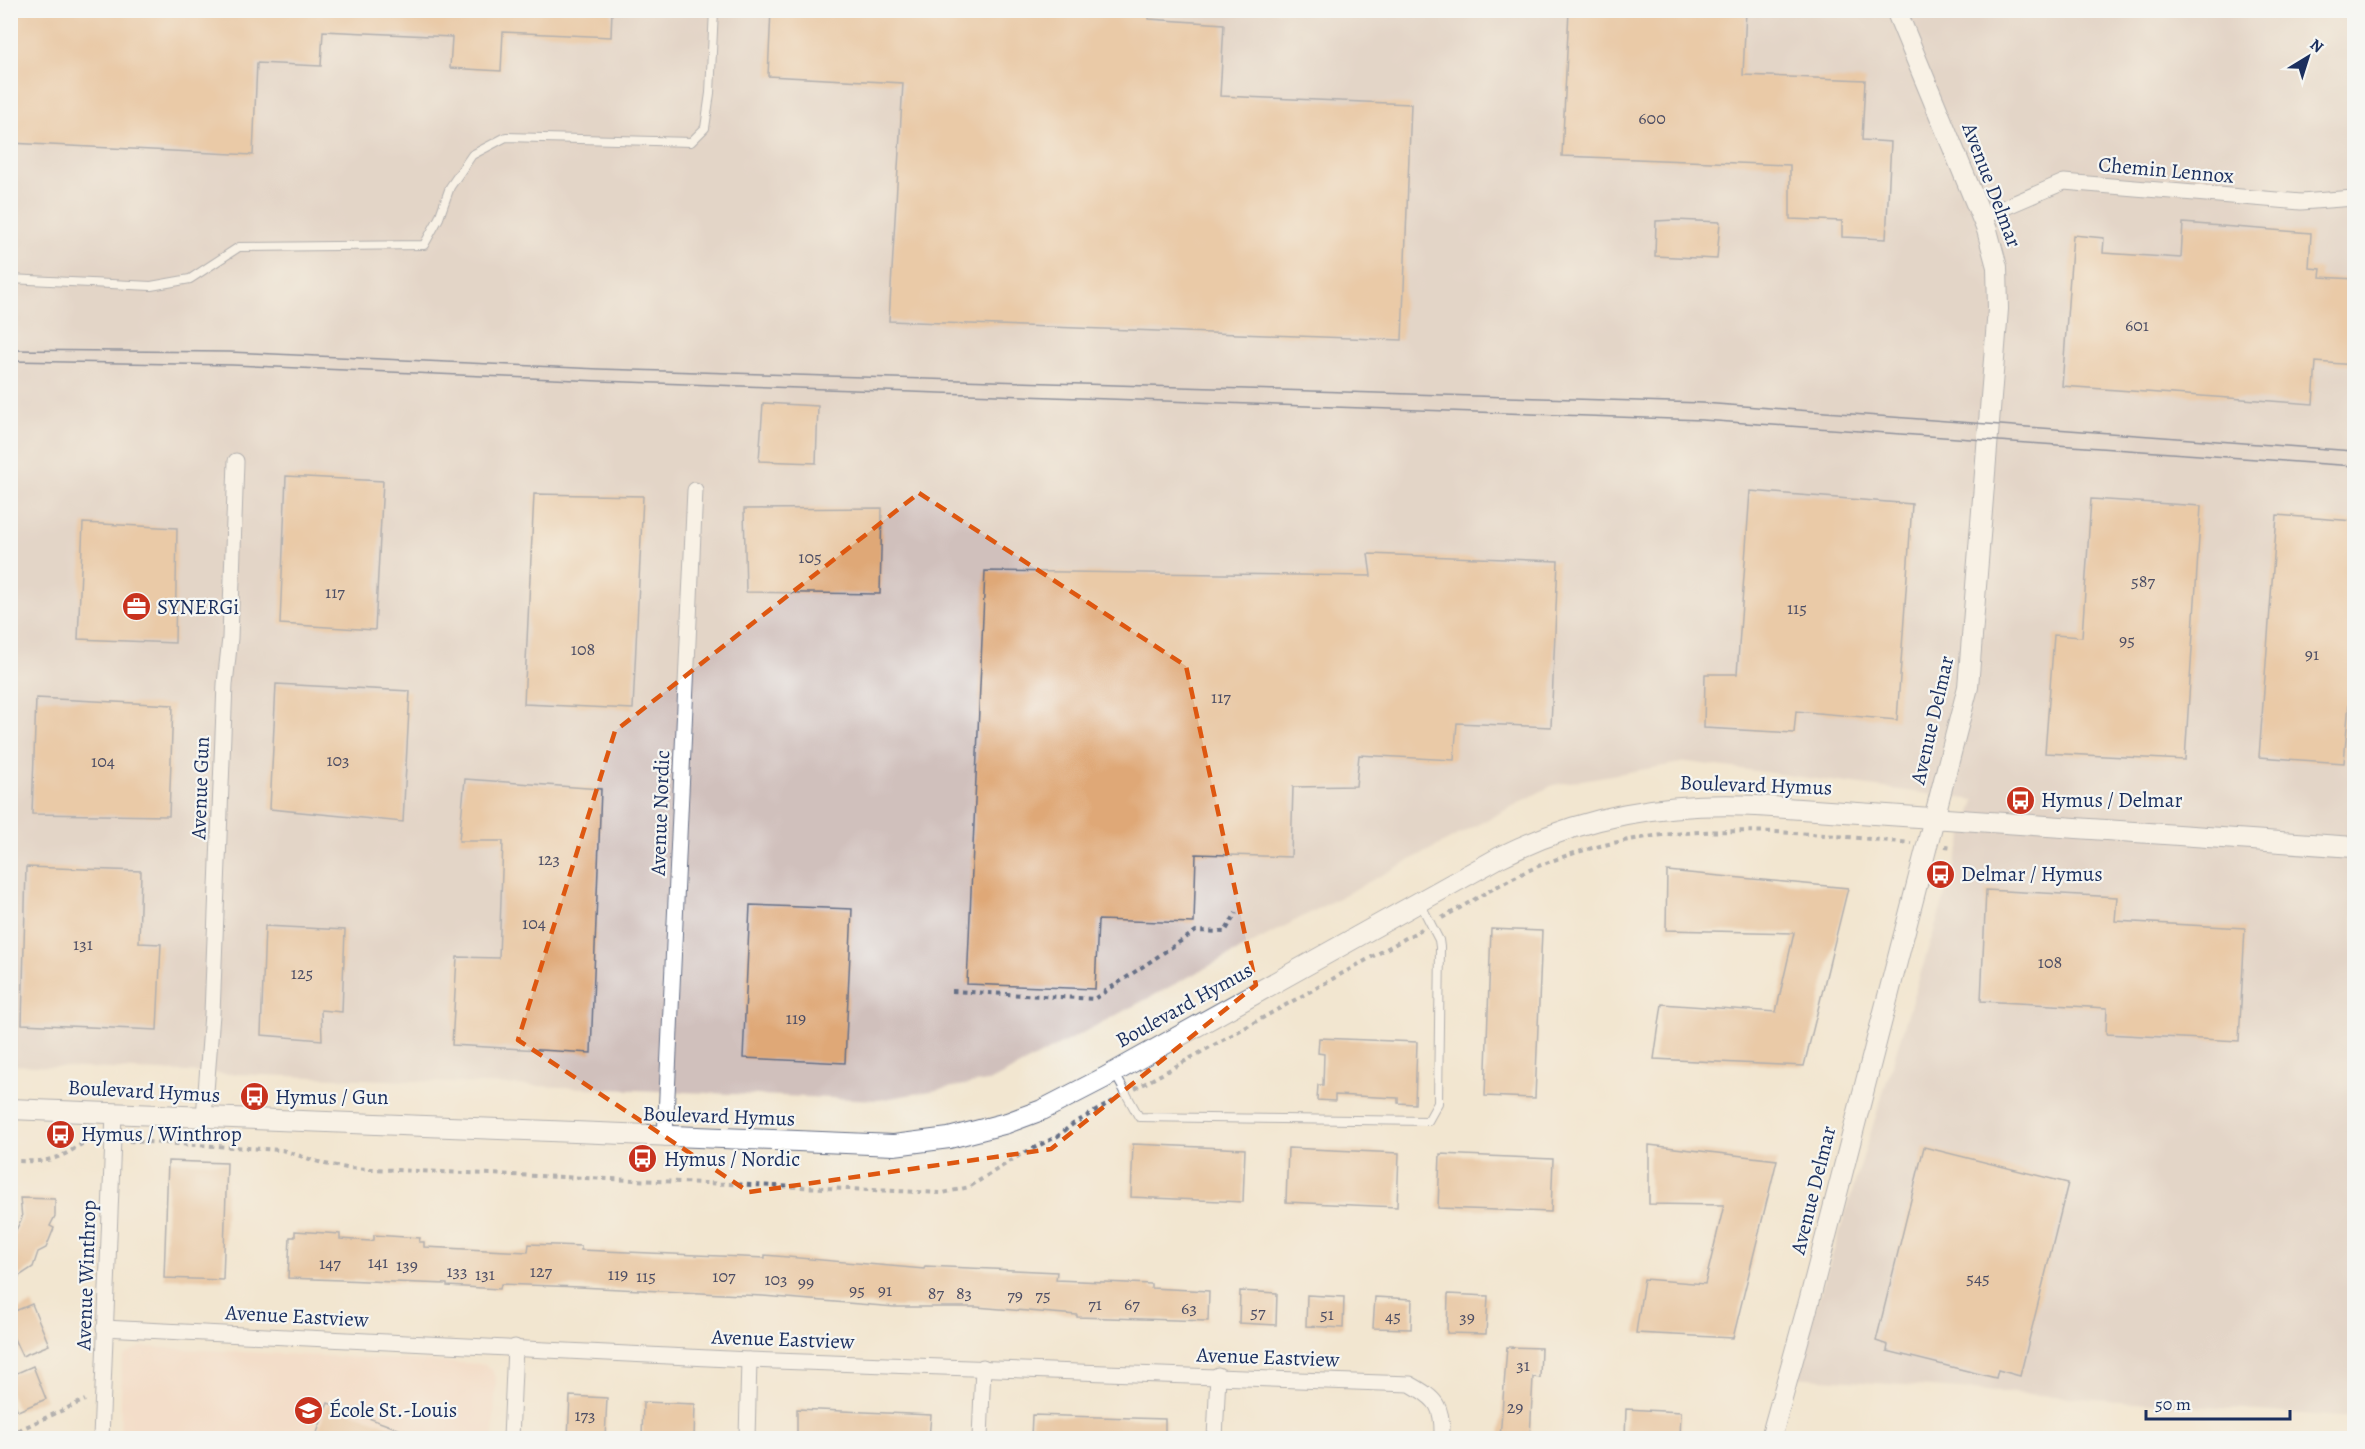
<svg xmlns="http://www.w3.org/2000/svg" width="2365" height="1449" font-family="Alegreya,serif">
	<rect width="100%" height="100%" fill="#f6f6f2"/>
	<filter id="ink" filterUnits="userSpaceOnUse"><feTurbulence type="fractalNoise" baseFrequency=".0167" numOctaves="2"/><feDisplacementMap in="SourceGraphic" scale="12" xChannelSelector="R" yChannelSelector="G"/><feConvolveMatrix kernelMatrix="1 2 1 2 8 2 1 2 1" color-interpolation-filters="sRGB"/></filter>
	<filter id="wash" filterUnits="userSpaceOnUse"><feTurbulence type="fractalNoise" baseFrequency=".008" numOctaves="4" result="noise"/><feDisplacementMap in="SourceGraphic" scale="24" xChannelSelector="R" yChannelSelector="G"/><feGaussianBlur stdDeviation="1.35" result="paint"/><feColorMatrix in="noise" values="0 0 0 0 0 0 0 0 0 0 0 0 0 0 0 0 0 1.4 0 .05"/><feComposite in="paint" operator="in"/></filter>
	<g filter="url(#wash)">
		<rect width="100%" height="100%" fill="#f2e6d0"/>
		<!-- built -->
		<path fill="#f4d3c0" d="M142,1347L484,1364L492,1370L496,1381L493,1438H120L122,1364L125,1355Z"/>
		<!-- industrial -->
		<path fill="#d0c0bc" d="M11,11H2354V1418L1794,1377L1975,800L1687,762L1553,785L993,1080L879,1100L11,1065Z"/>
		<g id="blocks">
			<!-- building -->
			<g fill="#dfa877">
				<path d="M10,10H612L611,37L503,32L501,71L450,68L452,37L323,31L321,66L257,63L253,155L10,143Z"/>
				<path d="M771,10H1149V19L1224,24L1220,96L1411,104L1402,340L889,321L903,83L768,76Z"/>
				<path d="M1569,10H1746L1743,75L1865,80L1862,140L1891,142L1886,239L1842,237V221L1790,219V165L1562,156Z"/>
				<path d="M1675,220L1720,222L1717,259L1655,256L1656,221Z"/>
				<path d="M2183,223L2311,233L2309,268L2321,269L2320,277L2355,279V365L2316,362L2313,404L2062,386L2073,235L2104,238L2103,253L2181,258Z"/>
				<path d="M763,403L818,406L816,463L759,461Z"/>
				<path d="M286,476L383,481L375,630L280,624Z"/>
				<path d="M1750,491L1912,504L1897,720L1796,711L1794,733L1704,728L1705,674H1737Z"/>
				<path d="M534,494L643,496L633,709L524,704Z"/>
				<path d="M2091,499L2201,506L2185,760L2045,753L2054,635L2082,637Z"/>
				<path d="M882,508L880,594L746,592L744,509Z"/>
				<path d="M2277,515L2355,521V629L2344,763L2259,757Z"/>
				<path d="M83,523L177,528L175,643L78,639Z"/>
				<path d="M1368,554L1558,561L1551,727L1457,723L1454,760L1359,755L1356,786L1293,787L1291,857L1196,854L1194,923L1098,920L1095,989L967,984L985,571L1371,576Z"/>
				<path d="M276,684L410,691L403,822L270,809Z"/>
				<path d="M36,698L173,705L169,816L32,814Z"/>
				<path d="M465,779L601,789L591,1053L452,1045L457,957L499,958L503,841H459Z"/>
				<path d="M26,867L141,871L139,943L161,944L157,1030L22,1024Z"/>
				<path d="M1667,871L1848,888L1804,1066L1654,1059L1662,1004L1776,1012L1794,933L1666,930Z"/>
				<path d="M1986,890L2117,897L2115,921L2245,928L2239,1041L2106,1034L2107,1008L1981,1001Z"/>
				<path d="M750,905L852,909L845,1063L743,1058Z"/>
				<path d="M265,926L345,930L342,1012L321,1010L322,1040L261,1035Z"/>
				<path d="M1491,929L1542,931L1535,1098L1485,1096Z"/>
				<path d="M1319,1038L1417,1042L1415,1104L1398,1103V1098L1335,1095V1101L1317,1100L1318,1085H1323L1324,1054L1318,1053Z"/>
				<path d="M1133,1144L1245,1149L1243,1202L1131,1197Z"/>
				<path d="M1649,1145L1777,1160L1733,1338L1636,1333L1644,1279L1705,1284L1724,1205L1649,1204Z"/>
				<path d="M1924,1147L2068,1183L2020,1376L1998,1370L1996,1378L1887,1351L1888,1345L1876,1341Z"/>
				<path d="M1288,1148L1399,1153L1397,1207L1286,1202Z"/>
				<path d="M1440,1154L1553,1159L1551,1212L1438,1208Z"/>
				<path d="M168,1161L227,1163L223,1280L164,1278Z"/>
				<path d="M20,1198L55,1199V1216L50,1226L54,1228L46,1248L38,1252L33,1267L10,1282V1242L22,1218Z"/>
				<path d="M295,1231L340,1234V1239L370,1241L374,1240V1235L420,1238L419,1242H424V1247L528,1252L529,1244L581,1246V1250L765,1258V1255L924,1269L925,1266L1057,1272L1056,1280L1151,1284V1288L1209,1291L1208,1321L1077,1317V1315L976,1307H895L763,1296L579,1287L501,1284L500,1289L447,1286V1284L288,1278L290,1237H295Z"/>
				<path d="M1240,1291L1277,1293L1276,1325L1239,1323Z"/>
				<path d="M1448,1294L1488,1296L1486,1334L1447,1333Z"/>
				<path d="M1307,1295L1344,1297L1343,1328L1306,1326Z"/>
				<path d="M1375,1297L1412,1299L1411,1329L1373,1328Z"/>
				<path d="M32,1304L49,1345L22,1356L10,1330V1313Z"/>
				<path d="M1507,1347L1541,1348L1540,1378L1533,1377L1530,1438H1500Z"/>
				<path d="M33,1366L46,1399L18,1411L10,1394V1376Z"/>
				<path d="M570,1396L607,1398L605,1438H568Z"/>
				<path d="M643,1402L695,1404L694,1438H642Z"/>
				<path d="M328,1403L420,1437V1438H315Z"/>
				<path d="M797,1409L931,1415L929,1438H797Z"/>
				<path d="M1626,1409L1681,1412L1680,1438H1625Z"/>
				<path d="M1032,1415L1165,1419V1438H1031Z"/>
			</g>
		</g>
	</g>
	<g filter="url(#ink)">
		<use href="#blocks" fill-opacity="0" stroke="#666f86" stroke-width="1.5"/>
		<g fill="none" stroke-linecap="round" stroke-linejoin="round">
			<defs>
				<g id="service">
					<path d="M10,279L151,286L190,279L239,247L424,245L439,218L450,187L472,155L506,137L691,142L705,128L710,93L714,10"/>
					<path d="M1115,1074L1139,1117L1428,1121L1438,1103L1440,947L1439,940L1420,903"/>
				</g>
				<g id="minor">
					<path d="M1982,217L2064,182L2301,202L2354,198"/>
					<path d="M204,1117L212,1014L225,684L230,638L236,461"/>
					<path d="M665,1138L695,490"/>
					<path d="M104,1328L749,1360L1410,1384C1437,1399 1443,1406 1442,1438"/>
					<path d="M101,1438L114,1113"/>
					<path d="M511,1438L515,1347"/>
					<path d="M747,1438L749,1360"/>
					<path d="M980,1438L983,1367"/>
					<path d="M1215,1438L1218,1375"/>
				</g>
				<g id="tertiary">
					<path d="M10,1109L894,1145L949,1138L1007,1123L1042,1110L1104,1078L1500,857C1585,815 1663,802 1757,806L2354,847"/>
					<path d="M1771,1438L1810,1298L1968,687L1998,309L1997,267L1987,230L1896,10"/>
				</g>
			</defs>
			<!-- service casing -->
			<use href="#service" stroke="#666f86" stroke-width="10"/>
			<!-- minor casing -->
			<use href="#minor" stroke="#666f86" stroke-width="17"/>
			<!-- tertiary casing -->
			<use href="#tertiary" stroke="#666f86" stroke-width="22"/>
			<!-- path -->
			<g stroke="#666f86" stroke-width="4" stroke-dasharray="4.5 4.5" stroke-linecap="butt">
				<path d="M1945,846L1953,847"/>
				<path d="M1442,918C1476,899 1510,877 1546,863C1665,817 1787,831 1911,843"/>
				<path d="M952,991L1094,999L1196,931L1225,932L1236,913"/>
				<path d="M1135,1089L1422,929"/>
				<path d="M129,1141L282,1150L325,1164L347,1168L943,1193L969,1187L1020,1155L1058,1136L1073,1124L1115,1100"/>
				<path d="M10,1161C29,1161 46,1163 63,1155C75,1150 84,1139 98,1140"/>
				<path d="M10,1434L85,1400"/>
			</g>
			<!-- service -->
			<use href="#service" stroke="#fff" stroke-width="8"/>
			<!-- minor -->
			<use href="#minor" stroke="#fff" stroke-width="15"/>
			<!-- tertiary -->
			<use href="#tertiary" stroke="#fff" stroke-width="20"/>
			<!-- tram -->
			<g stroke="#1b2f5e" stroke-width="1.5">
				<path d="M10,350L230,352L599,369L1703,403L2354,451"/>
				<path d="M10,361L232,365L599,381L1702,420L2354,466"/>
			</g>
		</g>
	</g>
	<!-- marked area -->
	<path d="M0 0H2365V1449H0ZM919,493L1186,666L1256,985L1051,1149L749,1192L518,1040L615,731Z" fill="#f2e6d0" fill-opacity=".55" fill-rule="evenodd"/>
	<path fill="none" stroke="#de5710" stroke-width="4.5" stroke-dasharray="12 8" stroke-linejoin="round" d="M919,493L1186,666L1256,985L1051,1149L749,1192L518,1040L615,731Z"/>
	<!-- icons -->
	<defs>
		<symbol id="office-disc" viewBox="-11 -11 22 22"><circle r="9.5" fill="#c8321e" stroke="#f6f6f2"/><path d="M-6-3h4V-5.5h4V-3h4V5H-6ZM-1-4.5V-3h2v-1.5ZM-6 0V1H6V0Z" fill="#fff"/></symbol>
		<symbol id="bus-disc" viewBox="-11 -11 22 22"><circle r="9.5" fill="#c8321e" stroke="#f6f6f2"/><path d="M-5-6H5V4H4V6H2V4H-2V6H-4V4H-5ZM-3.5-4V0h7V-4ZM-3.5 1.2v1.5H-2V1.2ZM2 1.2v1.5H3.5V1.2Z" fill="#fff"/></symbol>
		<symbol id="school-disc" viewBox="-11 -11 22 22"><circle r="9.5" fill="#c8321e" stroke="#f6f6f2"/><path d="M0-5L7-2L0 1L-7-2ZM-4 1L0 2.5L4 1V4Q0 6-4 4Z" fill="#fff"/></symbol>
	</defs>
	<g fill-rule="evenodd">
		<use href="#office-disc" x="120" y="590" width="33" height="33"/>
		<use href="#bus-disc" x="2004" y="784" width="33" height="33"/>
		<use href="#bus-disc" x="1924" y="858" width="33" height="33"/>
		<use href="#bus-disc" x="238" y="1080" width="33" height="33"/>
		<use href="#bus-disc" x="44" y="1118" width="33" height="33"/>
		<use href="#bus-disc" x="626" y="1142" width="33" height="33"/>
		<use href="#school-disc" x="292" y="1394" width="33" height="33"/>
	</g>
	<g text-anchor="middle" stroke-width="4.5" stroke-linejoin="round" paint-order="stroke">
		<!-- number labels -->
		<g font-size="18" fill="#4c4d64">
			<text x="1652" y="124">600</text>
			<text x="2137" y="331">601</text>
			<text x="810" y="563">105</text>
			<text x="2143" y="587">587</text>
			<text x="335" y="598">117</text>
			<text x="1797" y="614">115</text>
			<text x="2127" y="646">95</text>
			<text x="583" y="655">108</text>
			<text x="2312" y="660">91</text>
			<text x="1221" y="703">117</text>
			<text x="338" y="766">103</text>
			<text x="103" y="767">104</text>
			<text x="549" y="865">123</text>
			<text x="534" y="929">104</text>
			<text x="83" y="950">131</text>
			<text x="2050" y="968">108</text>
			<text x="302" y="979">125</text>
			<text x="796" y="1024">119</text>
			<text x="378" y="1268">141</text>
			<text x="330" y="1269">147</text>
			<text x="407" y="1271">139</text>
			<text x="457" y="1277">133</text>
			<text x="541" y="1277">127</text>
			<text x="485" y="1280">131</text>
			<text x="618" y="1280">119</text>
			<text x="646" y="1282">115</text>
			<text x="724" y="1282">107</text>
			<text x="1978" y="1284">545</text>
			<text x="776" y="1285">103</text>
			<text x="806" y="1288">99</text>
			<text x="857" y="1296">95</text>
			<text x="885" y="1296">91</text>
			<text x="936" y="1299">87</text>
			<text x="964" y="1299">83</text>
			<text x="1015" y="1301">79</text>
			<text x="1043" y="1301">75</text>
			<text x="1095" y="1310">71</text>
			<text x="1132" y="1310">67</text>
			<text x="1189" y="1314">63</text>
			<text x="1258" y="1318">57</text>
			<text x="1327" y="1320">51</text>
			<text x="1393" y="1322">45</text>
			<text x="1467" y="1323">39</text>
			<text x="1523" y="1371">31</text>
			<text x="1515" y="1413">29</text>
			<text x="585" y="1421">173</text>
		</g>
		<!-- street labels -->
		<g font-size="21" fill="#1b2f5e" stroke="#f6f6f2">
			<text transform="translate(2166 170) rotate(5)" y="7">Chemin Lennox</text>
			<text transform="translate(1992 185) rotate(69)" y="7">Avenue Delmar</text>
			<text transform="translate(1932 720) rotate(-77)" y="7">Avenue Delmar</text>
			<text transform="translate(1756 785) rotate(2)" y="7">Boulevard Hymus</text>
			<text transform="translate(200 788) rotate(-88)" y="7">Avenue Gun</text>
			<text transform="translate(660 813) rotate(-88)" y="7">Avenue Nordic</text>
			<text transform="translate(1184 1005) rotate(-29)" y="7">Boulevard Hymus</text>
			<text transform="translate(144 1091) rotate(3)" y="7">Boulevard Hymus</text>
			<text transform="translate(719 1116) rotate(2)" y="7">Boulevard Hymus</text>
			<text transform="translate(1813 1190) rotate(-76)" y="7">Avenue Delmar</text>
			<text transform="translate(86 1275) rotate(-88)" y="7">Avenue Winthrop</text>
			<text transform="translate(297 1316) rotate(3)" y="7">Avenue Eastview</text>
			<text transform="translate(783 1339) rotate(2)" y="7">Avenue Eastview</text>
			<text transform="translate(1268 1357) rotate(2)" y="7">Avenue Eastview</text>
		</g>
		<!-- poi labels -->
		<g font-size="21" fill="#1b2f5e" stroke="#f6f6f2" text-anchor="start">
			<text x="157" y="614">SYNERGi</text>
			<text x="2041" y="807">Hymus / Delmar</text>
			<text x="1961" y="881">Delmar / Hymus</text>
			<text x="275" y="1104">Hymus / Gun</text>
			<text x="81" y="1141">Hymus / Winthrop</text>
			<text x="664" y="1166">Hymus / Nordic</text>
			<text x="329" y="1417">École St.-Louis</text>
		</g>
	</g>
	<!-- margin -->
	<rect width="2365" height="1449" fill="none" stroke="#f6f6f2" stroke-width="36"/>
	<!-- north arrow -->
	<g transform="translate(2308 57) rotate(38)" stroke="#f6f6f2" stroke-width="4.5" paint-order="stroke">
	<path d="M0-4.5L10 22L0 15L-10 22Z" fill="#1b2f5e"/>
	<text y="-9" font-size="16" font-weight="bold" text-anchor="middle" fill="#1b2f5e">N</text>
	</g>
	<!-- scale -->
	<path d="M2146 1410v9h144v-9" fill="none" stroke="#1b2f5e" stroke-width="3"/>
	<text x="2155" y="1410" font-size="18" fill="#1b2f5e" stroke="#f6f6f2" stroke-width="4.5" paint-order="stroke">50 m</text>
</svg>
